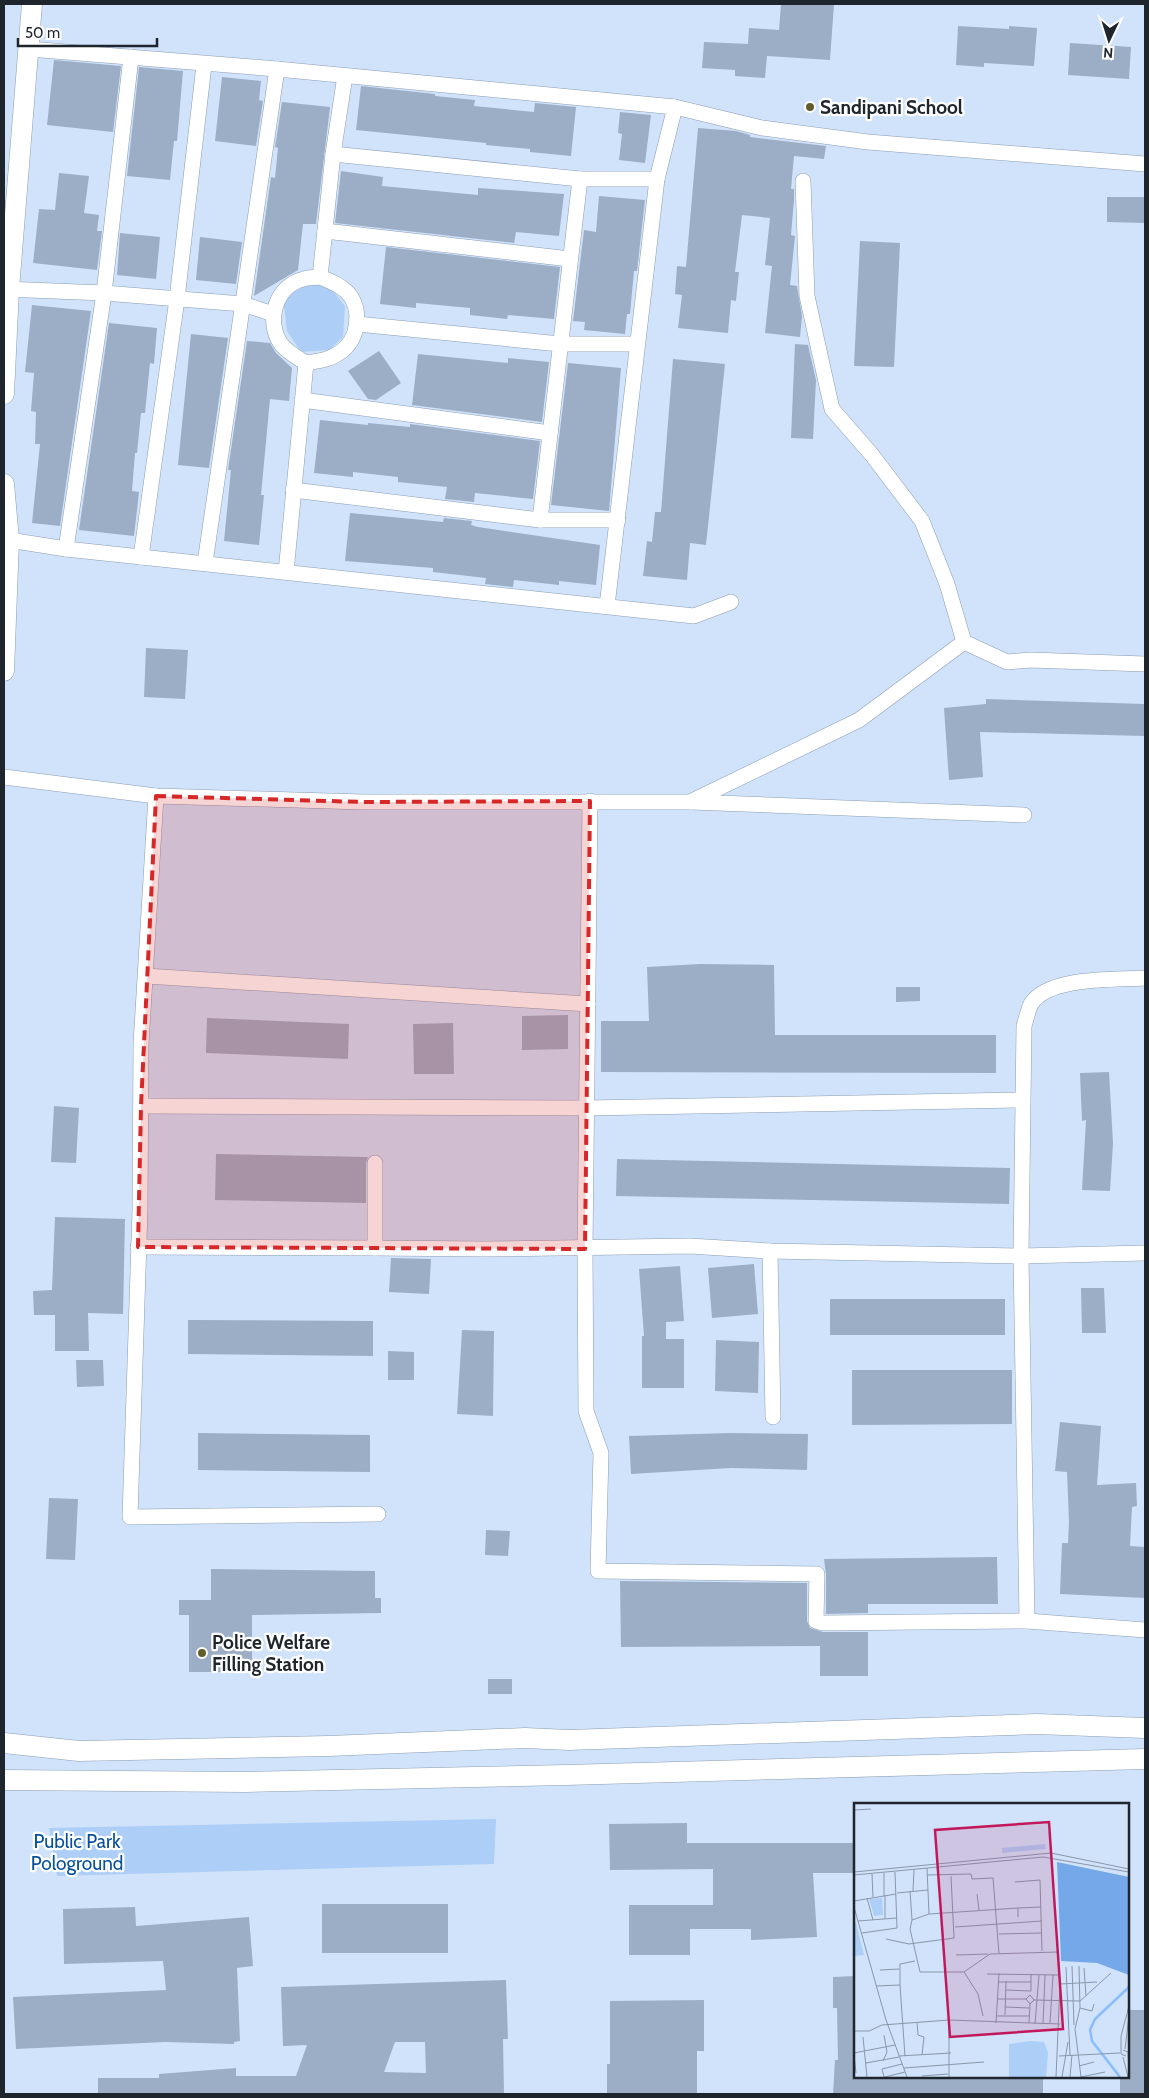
<svg xmlns="http://www.w3.org/2000/svg" width="1149" height="2098" font-family="Cabin,sans-serif">
	<rect width="100%" height="100%" fill="#d0e3fb"/>
	<!-- green -->
	<g fill="#adcef7">
		<path d="M326,282L345,306L343,337L329,350L301,352L287,331L283,296L306,286Z"/>
		<path d="M496,1819L494,1864L57,1876L49,1828Z"/>
	</g>
	<!-- building -->
	<g fill="#9caec5" fill-rule="evenodd">
		<path d="M781,4H834L830,60L767,56L765,78L735,76V70L702,68L704,42L748,44L749,28L779,30Z"/>
		<path d="M958,26L1009,29V26L1037,28L1034,66L984,63V67L956,65Z"/>
		<path d="M1070,43L1131,47L1129,79L1068,75Z"/>
		<path d="M54,60L121,66L113,132L47,125Z"/>
		<path d="M139,67L183,71L177,141H174L170,180L127,176Z"/>
		<path d="M222,77L261,81L259,100L263,101L256,146L215,141Z"/>
		<path d="M361,86L435,94V96L475,100L474,106L534,112L535,103L576,107L571,156L530,152V149L486,145V143L356,130Z"/>
		<path d="M282,102L330,107L316,224H303L298,270L254,296L271,177L275,178L278,148L275,147Z"/>
		<path d="M620,112L651,115L645,163L619,160L622,134L618,133Z"/>
		<path d="M698,128L736,131L750,135V137L826,146L824,159L794,156L791,189H794V200L791,235L795,236L790,285L797,286L802,316L800,337L765,333L772,266L765,265L770,218L742,215L735,272H739L736,301L731,300L728,333L678,328L682,295L675,294L677,266L686,267Z"/>
		<path d="M341,171L383,177L382,186L478,195V188L564,194L559,236L516,232L514,243L335,223Z"/>
		<path d="M59,173L89,176L84,213L99,215L97,231H102L97,270L33,263L39,209L55,210Z"/>
		<path d="M599,196L645,200L637,271H634L630,314H627L625,334L584,330L585,322L573,321L584,230L596,232Z"/>
		<path d="M1107,197H1145V223L1107,222Z"/>
		<path d="M120,233L160,237L156,279L117,275Z"/>
		<path d="M200,237L242,242L236,284L196,280Z"/>
		<path d="M860,241L900,243L894,367L854,366Z"/>
		<path d="M386,247L560,267L554,319L508,315L507,319L470,315V308L416,303V308L380,304Z"/>
		<path d="M32,305L91,311L60,526L32,523L40,444H35L36,412L31,411L34,373L25,372Z"/>
		<path d="M109,323L157,328L154,364L150,363L145,413H141L137,453H135L132,491L139,492L134,536L79,530Z"/>
		<path d="M191,334L228,338L209,468L178,465Z"/>
		<path d="M247,341L270,343L276,353L292,368L289,401L270,399L261,495H264L259,545L224,541L231,470H228Z"/>
		<path d="M795,344L808,345L816,380L813,439L791,438Z"/>
		<path d="M379,351L401,383L376,400L368,399L348,371Z"/>
		<path d="M418,354L508,363V358L549,362L542,422L412,405Z"/>
		<path d="M673,359L725,364L706,545L690,543L687,580L643,576L647,541L652,542L655,512H661Z"/>
		<path d="M568,363L621,368L609,511L551,505Z"/>
		<path d="M320,420L368,425V423L410,427V424L540,441L533,499L475,493L474,502L445,499L447,487L398,482V477L353,472V477L314,473Z"/>
		<path d="M350,513L443,522L444,518L472,521L471,525L478,527L600,545L596,585L559,581V585L514,580L513,587L485,584L486,578L433,572V568L345,561Z"/>
		<path d="M146,648L188,650L185,699L144,697Z"/>
		<path d="M986,699L1145,704V736L980,732L983,777L949,780L944,708L986,704Z"/>
		<path d="M700,964L774,965L775,1035H996V1073L601,1072V1021H649L647,967Z"/>
		<path d="M896,987H920V1001L896,1002Z"/>
		<path d="M568,1015V1049L522,1050V1016Z"/>
		<path d="M207,1018L349,1024L348,1059L206,1053Z"/>
		<path d="M453,1023L454,1074H414L413,1024Z"/>
		<path d="M1109,1072L1113,1143L1110,1191L1082,1190L1086,1120L1082,1121L1080,1073Z"/>
		<path d="M54,1106L79,1108L76,1163L51,1162Z"/>
		<path d="M216,1154L368,1157L366,1163V1203L215,1200Z"/>
		<path d="M617,1159L1010,1168L1009,1204L616,1196Z"/>
		<path d="M55,1217L125,1219L123,1314L88,1313L89,1351H55V1315H34L33,1291L52,1290Z"/>
		<path d="M391,1258L431,1259L429,1294L389,1292Z"/>
		<path d="M754,1264L758,1314L712,1318L708,1268Z"/>
		<path d="M680,1266L684,1321L666,1322V1339H684V1388H642V1336H644L639,1269Z"/>
		<path d="M1081,1288H1104L1106,1333H1082Z"/>
		<rect x="830" y="1299" width="175" height="36"/>
		<path d="M188,1320L373,1321V1356L188,1354Z"/>
		<path d="M462,1330L494,1331L493,1416L457,1414Z"/>
		<path d="M716,1340L759,1342L758,1393L715,1391Z"/>
		<path d="M388,1351L414,1352V1380H388Z"/>
		<path d="M76,1360H103L104,1386L77,1387Z"/>
		<path d="M852,1370H1012V1424L852,1425Z"/>
		<path d="M1060,1422L1101,1426L1097,1485L1136,1483L1137,1506L1132,1507L1130,1546L1145,1547V1598L1060,1594L1062,1543H1068L1069,1522L1067,1472L1055,1471Z"/>
		<path d="M198,1433L370,1435V1472L198,1470Z"/>
		<path d="M730,1433L808,1434L807,1470L731,1468L631,1474L629,1436Z"/>
		<path d="M49,1498L78,1499L75,1560L46,1559Z"/>
		<path d="M486,1530L510,1531L508,1556L485,1555Z"/>
		<path d="M997,1557L998,1604H868V1613L826,1614V1574L824,1559Z"/>
		<path d="M211,1569L375,1571V1598H381V1613L252,1615V1672H189V1615H179V1600H211Z"/>
		<path d="M620,1581L807,1583V1621L810,1628L823,1632H868V1676H820V1646L621,1647Z"/>
		<rect x="488" y="1679" width="24" height="15"/>
		<path d="M687,1823V1843H855V1873H813L817,1937L751,1940V1929H690V1955H629V1905H713V1869L610,1870L609,1824Z"/>
		<rect x="322" y="1904" width="126" height="49"/>
		<path d="M135,1907L136,1926L249,1917L253,1966L237,1968L240,2041L234,2042V2044L165,2042L16,2049L13,1997L166,1990L163,1961L64,1964L63,1909Z"/>
		<path d="M855,1976V2077H1043V2094H833L835,2060H838L837,2008H833V1977Z"/>
		<path d="M506,1980L508,2039H503L504,2094H98V2078H159V2074L236,2068V2076H296L307,2045L283,2046L281,1987ZM395,2042H425L426,2073L384,2072Z"/>
		<path d="M704,2000V2051H697V2094H607V2064H610V2001Z"/>
		<path d="M1128,2010H1145V2094H1120V2077H1128Z"/>
	</g>
	<g fill="none" stroke-linecap="round" stroke-linejoin="round">
		<defs>
			<g id="street">
				<path d="M29,49L277,69L675,107L762,128L868,142L1145,164"/>
				<path d="M333,154L580,179H657"/>
				<path d="M803,181L807,296L832,409L872,455L922,521L947,584L964,642L1007,662L1030,660L1145,664"/>
				<path d="M325,231L570,259"/>
				<path d="M320,277C330,281 339,284 347,292C363,308 359,341 339,353C329,360 318,361 306,363C298,358 287,352 281,344C265,321 276,285 304,279C309,277 315,278 320,277Z"/>
				<path d="M320,277L333,154L345,76"/>
				<path d="M4,289L104,293L243,304L273,314"/>
				<path d="M357,324L560,344H637"/>
				<path d="M302,400L550,433"/>
				<path d="M293,490L540,520H618"/>
				<path d="M540,520L580,179"/>
				<path d="M9,540L66,549L694,616L731,602"/>
				<path d="M66,549L104,293L131,57"/>
				<path d="M141,557L177,299L204,65"/>
				<path d="M205,563L277,69"/>
				<path d="M286,572L306,363"/>
				<path d="M607,606L657,179L675,107"/>
				<path d="M4,777L156,796L363,802H690L859,720L964,642"/>
				<path d="M156,796L141,1044L140,1210L130,1517L378,1514"/>
				<path d="M590,801L585,1249L586,1411L601,1453L598,1571L817,1574L816,1621L823,1623L1027,1621L1145,1630"/>
				<path d="M691,802L1024,815"/>
				<path d="M146,976L588,1004"/>
				<path d="M141,1106L587,1108L1022,1100"/>
				<path d="M375,1163V1248L485,1249L690,1246L770,1251L1021,1256L1145,1253"/>
				<path d="M138,1247L375,1248"/>
				<path d="M770,1251L773,1417"/>
				<path d="M1027,1621L1021,1256L1024,1026C1026,1020 1028,1010 1031,1004C1048,976 1116,980 1145,978"/>
			</g>
			<g id="secondary">
				<path d="M4,394L9,289L32,4"/>
				<path d="M4,484L9,540L4,671"/>
				<path d="M4,1743L79,1751L329,1746L525,1738L569,1740L1037,1724L1145,1728"/>
				<path d="M4,1780L244,1782L566,1775L1145,1759"/>
			</g>
		</defs>
		<!-- street casing -->
		<use href="#street" stroke="#8b9db3" stroke-width="16"/>
		<!-- secondary casing -->
		<use href="#secondary" stroke="#8b9db3" stroke-width="21"/>
		<!-- street -->
		<use href="#street" stroke="#fff" stroke-width="15"/>
		<!-- secondary -->
		<use href="#secondary" stroke="#fff" stroke-width="20"/>
	</g>
	<!-- marked area -->
	<path fill="#d62828" fill-opacity="0.2" stroke="#d62828" stroke-width="4" stroke-dasharray="10 6" stroke-linejoin="round" d="M156,796L363,802L590,801L585,1249L138,1247L141,1106Z"/>
	<!-- markers -->
	<g fill="#625e2b" stroke="#fff" stroke-width="2">
		<circle cx="810" cy="107" r="5"/>
		<circle cx="202" cy="1653" r="5"/>
	</g>
	<g text-anchor="middle" stroke-width="4.5" stroke-linejoin="round" paint-order="stroke">
		<!-- poi labels -->
		<g font-size="19" font-weight="bold" fill="#1e252d" stroke="#fff" text-anchor="start">
			<text x="820" y="114">Sandipani School</text>
			<text x="212" y="1649">Police Welfare<tspan x="212" dy="22">Filling Station</tspan></text>
		</g>
		<!-- park labels -->
		<g font-size="19" fill="#07519c" stroke="#fff">
			<text x="77" y="1848">Public Park<tspan x="77" dy="22">Pologround</tspan></text>
		</g>
	</g>
	<!-- overview -->
	<g transform="translate(854 1803)">
		<rect width="275" height="275" fill="#d0e3fb"/>
		<path d="M191,41L192,46L148,50V45ZM28,95L29,112L20,113L15,96ZM0,119L2,120L10,152L0,153ZM176,238L190,239L194,250L192,274H155V241Z" fill="#adcef7"/>
		<path d="M203,59L275,74V172L243,160L207,158Z" fill="#75a8e8"/>
		<path fill="none" stroke="#89bdfe" stroke-width="2.5" d="M266,274L238,238L236,227L241,216L275,184"/>
		<path fill="none" stroke="#8997a9" stroke-width="1" d="M0,7L17,6M197,50L206,181L202,274M73,65L75,111M0,69L197,50L275,66M30,70V93M18,71L19,94M0,72L189,54L275,69M73,72L117,71L118,76L139,75L145,151M161,79L186,77L188,148M56,88L58,117M59,88L60,67M43,90L74,87M123,91L125,107M31,93V116M13,95L19,117M0,98L42,91M0,104L32,217L53,274M164,105L187,104M4,118L43,115M101,124L188,118M8,130L43,125L41,69M145,131L188,130M32,136L55,141L100,135L97,73M102,152L134,151M218,163L220,222M225,163L226,205L221,226L227,274M212,164L216,252M230,165L232,193M26,167L45,166M110,169H66L56,126L58,117L75,111L164,105V114M110,169L136,151L204,149M110,169L124,191L129,213M133,171L205,172M145,179H177M206,181L243,179M46,182L51,253M22,183L46,182V161L61,158M152,187L177,188M177,188V171M144,196H172M180,197L226,198L257,170M151,204L175,205M226,205L238,208L240,201M151,212L152,178M143,213H175M63,219L64,232L70,234L68,252M142,220L145,170M175,220L176,201L172,196L176,192L180,197L176,201M196,220L199,172M181,221L185,172M189,221L191,172M0,228H15L28,222L95,217L206,221M9,234L13,274M271,246L275,213M269,247L274,249L275,267M0,250L41,242M0,252L2,270M45,253L97,250M205,253L266,250M272,253L267,251V233L275,203M269,254L274,274M29,258L33,249L30,232M12,260L45,254M225,263L240,259M50,265L130,259M68,273L94,271M30,274L28,266L48,261M31,274L51,269M95,274V217M208,274L214,239M216,274L218,252M227,274L251,269"/>
		<path fill="#c2185b" fill-opacity="0.15" stroke="#c2185b" stroke-width="2.5" d="M195,19L209,226L96,234L81,27Z"/>
		<rect width="275" height="275" fill="none" stroke="#1e252d" stroke-width="2.5"/>
	</g>
	<!-- border -->
	<rect width="1149" height="2098" fill="none" stroke="#1e252d" stroke-width="10"/>
	<!-- north arrow -->
	<g transform="translate(1109 40) rotate(184)" stroke="#ffffff" stroke-width="4" paint-order="stroke">
	<path d="M0-4L9 19L0 12L-9 19Z" fill="#1e252d"/>
	<text y="-8" font-size="14" font-weight="bold" text-anchor="middle" fill="#1e252d">N</text>
	</g>
	<!-- scale -->
	<path d="M18 38v8h139v-8" fill="none" stroke="#1e252d" stroke-width="2.5"/>
	<text x="25" y="38" font-size="15" fill="#1e252d" stroke="#ffffff" stroke-width="4" paint-order="stroke">50 m</text>
</svg>
